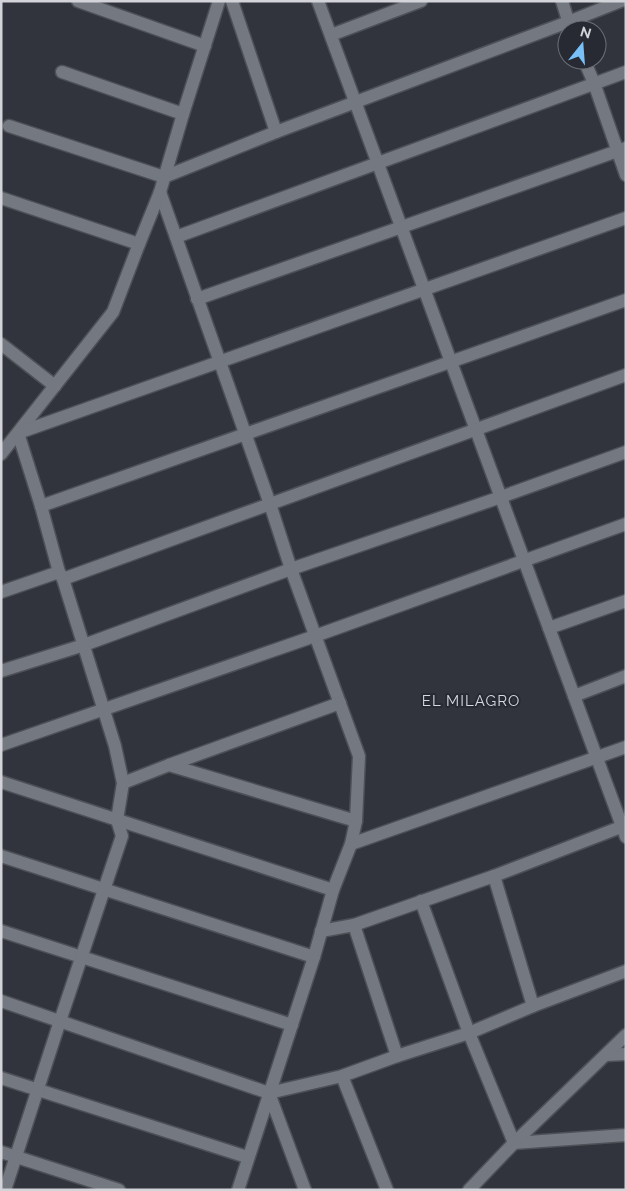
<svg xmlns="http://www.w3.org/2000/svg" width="627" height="1191" font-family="Raleway,sans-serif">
	<rect width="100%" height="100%" fill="#31343c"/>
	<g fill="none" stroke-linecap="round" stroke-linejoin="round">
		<defs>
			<g id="minor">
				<path d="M78,1L205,46"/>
				<path d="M232,1L276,132"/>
				<path d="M318,1L626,837"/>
				<path d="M562,1L571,30"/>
				<path d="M331,35L421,1"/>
				<path d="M584,60L594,83L626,175"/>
				<path d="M62,72L183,114"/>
				<path d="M9,126L164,177L276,132L568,22L621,1"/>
				<path d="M160,192L270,504L291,569L359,756L356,821L351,844L333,890L314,957L238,1190"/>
				<path d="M1,198L139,244"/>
				<path d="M176,237L626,72"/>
				<path d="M197,299L626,148"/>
				<path d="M1,344L55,386"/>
				<path d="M1,454L113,312L139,244L160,192L183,114L219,1"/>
				<path d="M41,506L626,300"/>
				<path d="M63,579L626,375"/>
				<path d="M1,592L59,572"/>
				<path d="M549,628L626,601"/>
				<path d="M1,671L84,645L291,569L501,497L626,452"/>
				<path d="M574,696L626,676"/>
				<path d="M1,745L315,636L626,524"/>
				<path d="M169,765L356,821"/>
				<path d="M1,782L333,890"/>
				<path d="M123,783L169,765L340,703"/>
				<path d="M351,844L626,747"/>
				<path d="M1,856L314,957"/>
				<path d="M494,876L533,1006"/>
				<path d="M421,901L469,1033L514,1143L626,1135"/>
				<path d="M354,925L397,1056"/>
				<path d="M1,931L292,1025"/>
				<path d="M321,931L354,925L494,876L626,825"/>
				<path d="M1,1001L269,1093L342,1076L397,1056L469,1033L533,1006L626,971"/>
				<path d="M606,1055L626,1054"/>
				<path d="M342,1076L387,1190"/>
				<path d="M1,1078L247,1157"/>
				<path d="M269,1093L305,1190"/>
				<path d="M1,1152L119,1190"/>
				<path d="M5,1190L60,1021L122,836L117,820L123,783L115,746L63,579L59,572L41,506L18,433L626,218"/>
				<path d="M469,1190L514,1143L626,1035"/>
			</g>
		</defs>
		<!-- minor casing -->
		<use href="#minor" stroke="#4d5056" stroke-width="15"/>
		<!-- minor -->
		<use href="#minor" stroke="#747881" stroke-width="12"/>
	</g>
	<g text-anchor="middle" stroke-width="4" stroke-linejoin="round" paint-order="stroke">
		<!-- neighbourhood labels -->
		<g font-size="15" letter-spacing="1" fill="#d4d8e2" stroke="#272a32">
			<text x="471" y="706">EL MILAGRO</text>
		</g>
	</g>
	<!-- border -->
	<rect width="627" height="1191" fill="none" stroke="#d2d4d9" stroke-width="5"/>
	<!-- north arrow -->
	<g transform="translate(582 45) rotate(17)"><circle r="24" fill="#272a32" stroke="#6b6e75"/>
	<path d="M0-4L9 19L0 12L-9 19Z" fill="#79bff8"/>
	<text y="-8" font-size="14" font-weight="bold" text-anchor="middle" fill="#d2d4d9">N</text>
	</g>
</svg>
